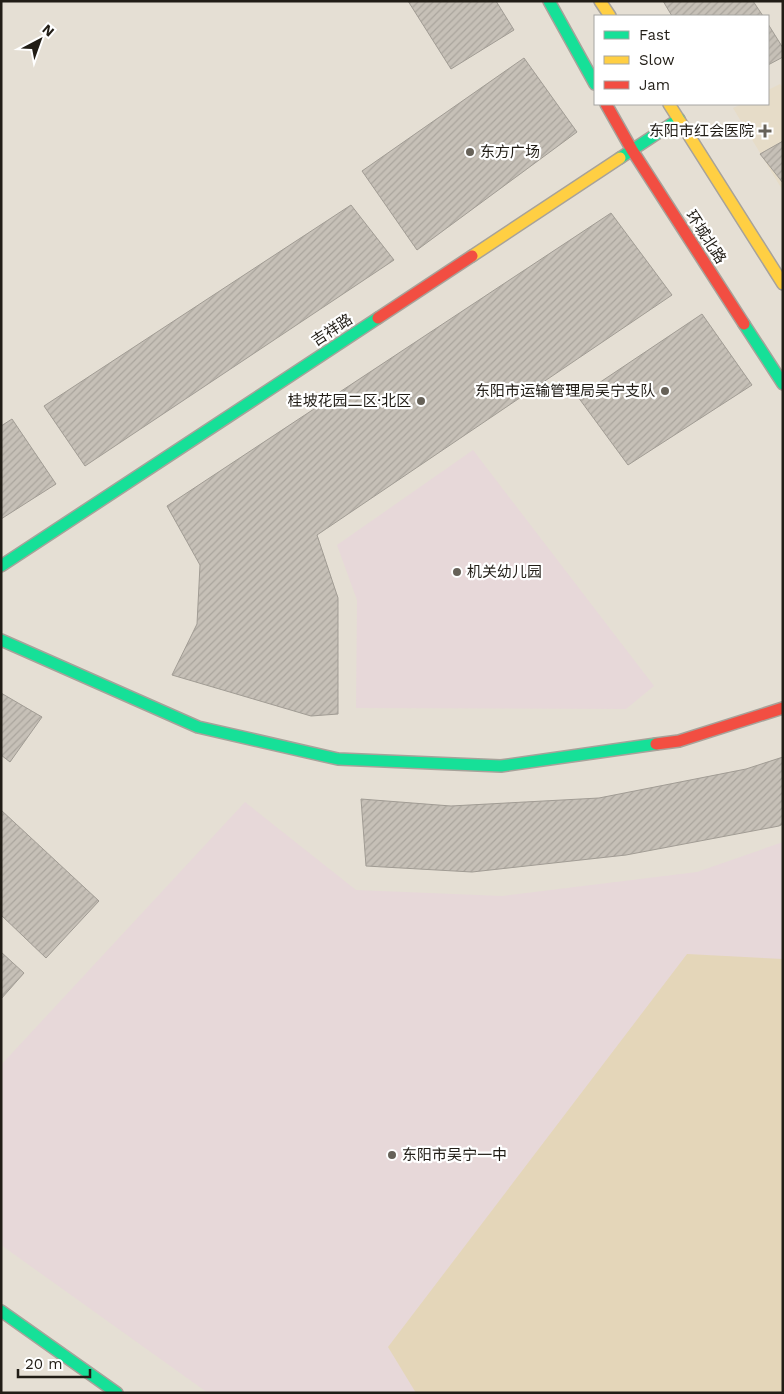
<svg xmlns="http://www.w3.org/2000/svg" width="784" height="1394" font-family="'Work Sans','Noto Sans SC',sans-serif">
	<defs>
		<pattern id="building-hatch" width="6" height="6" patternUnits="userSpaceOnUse" patternTransform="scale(1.25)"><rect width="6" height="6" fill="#c6c0b7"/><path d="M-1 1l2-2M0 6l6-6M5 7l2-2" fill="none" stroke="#aaa59d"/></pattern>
	</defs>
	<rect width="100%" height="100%" fill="#e5dfd4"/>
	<!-- built -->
	<path fill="#e6dcc8" d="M780,84L783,88V191L733,108L742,104H768V90Z"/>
	<!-- education -->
	<g fill="#e7d8d9">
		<path d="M473,450L654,686L626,709L356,708L357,600L337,545Z"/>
		<path d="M245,802L356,890L502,896L697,872L783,842V1393H208L1,1245V1065Z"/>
	</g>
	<!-- grass -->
	<path fill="#e4d6b9" d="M687,954L783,959V1393H416L388,1347Z"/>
	<!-- building -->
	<g fill="url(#building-hatch)" stroke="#a19c94">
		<path d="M408,1H496L514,30L451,69Z"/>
		<path d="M663,1H753L763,16H672Z"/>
		<path d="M768,24L783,48V57L768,65Z"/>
		<path d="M524,58L577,132L417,250L362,171Z"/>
		<path d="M783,141V183L760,154Z"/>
		<path d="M351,205L394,260L85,466L44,406Z"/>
		<path d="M611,213L672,295L317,535L338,598V714L311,716L172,675L197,624L200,565L167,506Z"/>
		<path d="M702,314L752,385L628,465L578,397Z"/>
		<path d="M12,419L56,484L1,519V426Z"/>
		<path d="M1,693L42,717L10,762L1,755Z"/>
		<path d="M783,757V824L779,826L626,855L472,872L366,866L361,799L451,806L599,798L746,769Z"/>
		<path d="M1,810L99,901L46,958L1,915Z"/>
		<path d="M1,952L24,973L1,999Z"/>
	</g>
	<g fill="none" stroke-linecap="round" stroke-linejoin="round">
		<defs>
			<g id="fast">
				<path d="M549,1L595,84"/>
				<path d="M620,158L679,119"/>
				<path d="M744,324L783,384"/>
				<path d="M1,566L378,318"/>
				<path d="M1,640L198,727L338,759L501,766L656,744"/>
				<path d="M1,1311L117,1393"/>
			</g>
			<g id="slow">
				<path d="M600,1L610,16"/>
				<path d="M669,104L783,284"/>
				<path d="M472,256L620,158"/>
			</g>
			<g id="jam">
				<path d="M606,104L632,150L744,324"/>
				<path d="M378,318L472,256"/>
				<path d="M656,744L679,741L783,708"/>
			</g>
		</defs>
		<!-- fast casing -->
		<use href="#fast" stroke="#a7a29a" stroke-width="14"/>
		<!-- slow casing -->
		<use href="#slow" stroke="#a7a29a" stroke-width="14"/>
		<!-- jam casing -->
		<use href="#jam" stroke="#a7a29a" stroke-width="14"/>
		<!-- fast -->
		<use href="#fast" stroke="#16e098" stroke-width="11"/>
		<!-- slow -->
		<use href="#slow" stroke="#ffcf43" stroke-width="11"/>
		<!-- jam -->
		<use href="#jam" stroke="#f24e42" stroke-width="11"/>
	</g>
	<!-- markers -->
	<g fill="#666158" stroke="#fff" stroke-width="2">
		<path d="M762.5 123.5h5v5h5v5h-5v5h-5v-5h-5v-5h5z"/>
		<circle cx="470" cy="152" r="5"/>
		<circle cx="665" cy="391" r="5"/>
		<circle cx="421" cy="401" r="5"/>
		<circle cx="457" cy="572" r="5"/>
		<circle cx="392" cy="1155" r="5"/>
	</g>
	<g text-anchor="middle" stroke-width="4.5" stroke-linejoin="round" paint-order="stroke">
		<!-- poi labels -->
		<g font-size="15" fill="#211d16" stroke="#fff" text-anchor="end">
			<text x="754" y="136">东阳市红会医院</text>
			<text x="480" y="157" text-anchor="start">东方广场</text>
			<text x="655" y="396">东阳市运输管理局吴宁支队</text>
			<text x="411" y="406">桂坡花园二区·北区</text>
			<text x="467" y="577" text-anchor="start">机关幼儿园</text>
			<text x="402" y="1160" text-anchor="start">东阳市吴宁一中</text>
		</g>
		<!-- street labels -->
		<g font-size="15" fill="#211d16" stroke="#fff">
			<text transform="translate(706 237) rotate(57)" y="5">环城北路</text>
			<text transform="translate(332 330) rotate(-33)" y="5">吉祥路</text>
		</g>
	</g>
	<!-- border -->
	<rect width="784" height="1394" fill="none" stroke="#211d16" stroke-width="5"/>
	<!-- legend -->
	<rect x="594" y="15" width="175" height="90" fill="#ffffff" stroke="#a6a5a2"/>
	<rect x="604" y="31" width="25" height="8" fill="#16e098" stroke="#a6a5a2"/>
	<text x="639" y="40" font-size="15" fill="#211d16">Fast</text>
	<rect x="604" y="56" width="25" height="8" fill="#ffcf43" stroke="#a6a5a2"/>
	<text x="639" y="65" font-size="15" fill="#211d16">Slow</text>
	<rect x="604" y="81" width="25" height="8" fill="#f24e42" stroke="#a6a5a2"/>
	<text x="639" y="90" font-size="15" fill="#211d16">Jam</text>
	<!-- north arrow -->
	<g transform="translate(40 40) rotate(41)" stroke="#ffffff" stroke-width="4" paint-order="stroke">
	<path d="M0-4L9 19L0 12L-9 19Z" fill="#211d16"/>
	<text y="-8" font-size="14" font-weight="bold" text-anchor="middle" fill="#211d16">N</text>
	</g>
	<!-- scale -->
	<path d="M18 1369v8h72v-8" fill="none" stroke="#211d16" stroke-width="2.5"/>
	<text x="25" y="1369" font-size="15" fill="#211d16" stroke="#ffffff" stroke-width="4" paint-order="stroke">20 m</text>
</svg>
